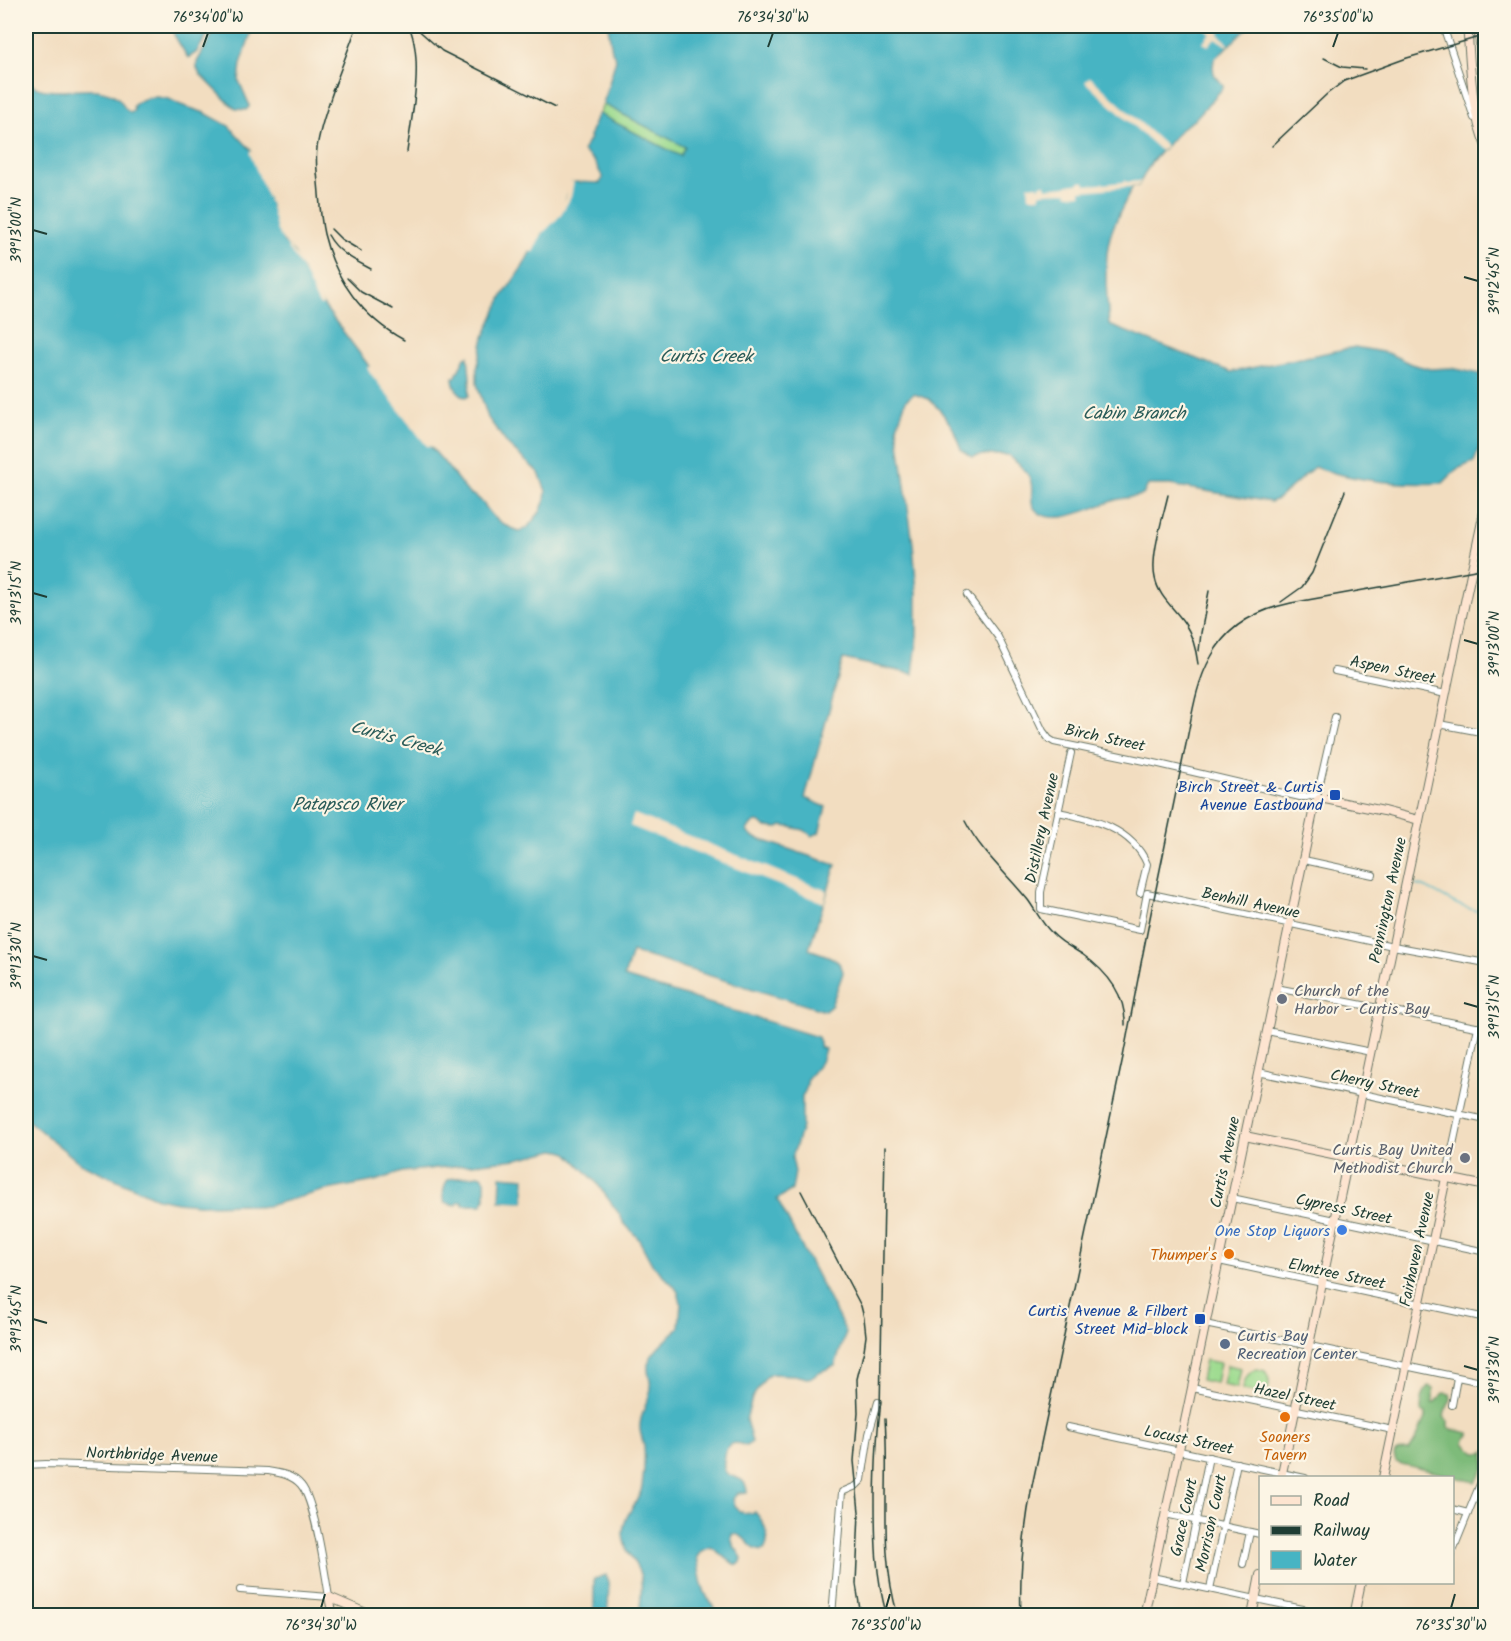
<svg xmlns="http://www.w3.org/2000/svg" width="1511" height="1641" font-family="Kalam,sans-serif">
	<rect width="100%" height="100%" fill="#fcf5e5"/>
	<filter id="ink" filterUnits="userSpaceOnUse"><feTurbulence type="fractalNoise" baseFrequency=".0167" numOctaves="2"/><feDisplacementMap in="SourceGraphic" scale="12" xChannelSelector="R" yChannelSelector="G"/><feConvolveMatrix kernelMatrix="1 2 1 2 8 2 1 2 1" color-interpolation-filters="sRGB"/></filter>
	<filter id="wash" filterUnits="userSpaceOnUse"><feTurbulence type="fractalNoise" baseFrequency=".008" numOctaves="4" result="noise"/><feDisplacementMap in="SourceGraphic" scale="24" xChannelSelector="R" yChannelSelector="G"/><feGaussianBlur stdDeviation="1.35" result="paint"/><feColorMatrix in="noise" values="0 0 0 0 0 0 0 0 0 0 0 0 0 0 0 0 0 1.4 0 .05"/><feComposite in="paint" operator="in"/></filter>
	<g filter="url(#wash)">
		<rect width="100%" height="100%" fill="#f2ddc0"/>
		<!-- green -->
		<g fill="#9ddb8f" stroke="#5e8c62" stroke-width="1.5">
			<path d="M603,104L685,146L680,156L599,114Z"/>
			<path d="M1205,1360L1220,1363L1216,1383L1201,1380Z"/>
			<path d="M1227,1365L1241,1368L1237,1388L1223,1385Z"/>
			<path d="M1257,1369L1265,1371C1270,1378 1271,1387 1265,1394L1243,1390C1244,1380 1247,1372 1257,1369Z"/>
		</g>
		<!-- forest -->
		<path fill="#7ebb7a" stroke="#4e7c57" stroke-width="1.5" d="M1428,1386L1433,1388V1403L1436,1402L1444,1393L1450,1394L1451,1399L1445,1412L1444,1417L1449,1421V1427L1450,1429L1469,1433L1470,1434L1465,1439L1464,1443L1476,1453H1484L1485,1450V1467L1475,1482L1402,1464L1396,1462C1390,1449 1400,1450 1409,1450C1417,1441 1420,1428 1426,1416V1413L1421,1411C1421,1402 1422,1393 1428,1386Z"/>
		<!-- water -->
		<g fill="#47b4c3" stroke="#33787c" stroke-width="1.5">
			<path d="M172,26H213L196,53L188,58L174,35Z"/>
			<path d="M217,26H253L241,64L239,81L249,104V107L246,110L236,109L228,102L200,74L197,68V62Z"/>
			<path d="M608,26H1250L1214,59L1213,67L1214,74L1223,85V88L1194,120L1184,126L1152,161L1138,186H1133C1125,203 1115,219 1110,237C1103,265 1107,297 1109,325L1231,372L1355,347L1388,353L1411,364L1430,369L1451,368L1485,375V442L1480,446L1474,462L1457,469L1443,483C1401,485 1355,481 1314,467L1279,498L1271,502L1170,485H1148L1143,495C1134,497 1124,498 1115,500C1096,506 1047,532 1033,506C1030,499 1033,490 1031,482C1029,472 1016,462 1008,455H984L972,457L961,449L953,428L940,410L929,399L914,394L906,400L897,427L913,544L917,592V642L913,674L843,659L805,798L826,807L819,833L812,836L804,830L790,827L782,826L778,828L765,827L761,823L756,822L751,825L747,830L748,833L753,837L836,865L809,949C821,954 842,957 843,973L831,1006L825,1011L632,952L624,977L818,1037L820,1043L819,1047L825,1049L821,1062L808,1078L806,1089L802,1097V1127L792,1158L795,1172L792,1190L777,1199L846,1332L835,1366L819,1372L813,1377L807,1378L794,1375L771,1374L765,1378L752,1398L746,1420L752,1442L746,1446C741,1444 737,1442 732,1444C726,1446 726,1451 725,1456C717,1486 746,1468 747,1492L738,1493L733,1499C735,1511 743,1516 755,1512C764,1522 772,1537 764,1550C750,1554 747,1533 732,1534C729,1543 738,1550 742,1558L741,1562L738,1565L734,1564L711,1547L701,1551L697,1557C699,1567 700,1578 703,1588C707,1599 714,1604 716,1615H640C639,1602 644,1588 640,1574C635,1560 623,1550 623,1533C623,1514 639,1504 642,1487C644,1474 645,1459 644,1446C643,1440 640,1434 640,1428C639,1414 649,1402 651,1388C651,1380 645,1369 649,1361C653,1349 671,1337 679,1327L681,1303L678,1292L674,1286L652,1264L638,1238L623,1222L620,1215L596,1182L568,1153L561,1151L555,1150L517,1159L402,1172L375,1181L322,1191L267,1206L257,1207L244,1204L207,1205L177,1202L157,1198L80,1163L26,1119V86H30L31,84C44,96 79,88 97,90C104,91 114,94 119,99C124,104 123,109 131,113L134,110L133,106L139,101L147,98L157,97L169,99L181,105L205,113L229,126L252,151L284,242L294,253L321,302L366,362L377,379L413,427L443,461L469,494C481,496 485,508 493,516C500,523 509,528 519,531L527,528L540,512L545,500L546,491L539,473L508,445L488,418L477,384V369L484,337L502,297L523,266L537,239L562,209L572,182L600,183L603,178L594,161L583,151L590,138L589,137L597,115L599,114L680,156L685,147L603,104L616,59L612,51Z"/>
			<path d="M468,356L470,378L469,396L465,397C457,392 453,387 453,377L455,378L465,357Z"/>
			<path d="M478,1175L482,1176L485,1180V1199L482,1205H463V1202H458L457,1205L445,1203C442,1196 443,1184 449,1179Z"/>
			<path d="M501,1176L525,1178L524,1202L500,1201Z"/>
			<path d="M606,1575C612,1588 606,1601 609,1615H594V1579Z"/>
		</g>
		<!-- pier -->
		<g fill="#f2ddc0">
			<path d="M1202,26H1209L1213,29L1215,28L1220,33L1219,35L1230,44L1227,46L1215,38L1208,46L1203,42L1210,33Z"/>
			<path d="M1090,77L1166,146L1161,151L1085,82Z"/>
			<path d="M253,150L286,242L305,268L323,304L321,306L318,303L303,270L277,231L271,206L250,154V151Z"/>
			<path d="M1124,180L1126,182L1141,181L1138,186L1081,191V194L1069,195L1066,192L1041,193L1039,197H1031V196H1029L1028,186L1038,185L1039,188L1040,185L1045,184L1046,188L1067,186V185L1078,184L1079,182H1085L1086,185L1101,184L1103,182V184L1124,182Z"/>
			<path d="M574,181L571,197L560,216L542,234L533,252L527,251L535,237L546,223L555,215L560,208L566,197L569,182Z"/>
			<path d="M367,367H371L374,370L400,406L431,446L429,447L426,445L371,374Z"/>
			<path d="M634,814L827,891L824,903L630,826Z"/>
		</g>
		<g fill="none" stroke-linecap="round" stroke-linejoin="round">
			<!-- stream -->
			<path stroke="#47b4c3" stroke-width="1.5" d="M1416,885C1432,888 1443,898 1457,904C1467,909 1476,909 1486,915"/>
		</g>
	</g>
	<g filter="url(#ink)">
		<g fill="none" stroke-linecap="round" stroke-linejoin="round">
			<defs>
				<g id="street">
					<path d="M1443,26L1474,118"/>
					<path d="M967,595L998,637L1043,731L1049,739L1054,742L1159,764L1300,797H1306L1317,794"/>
					<path d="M1335,671L1446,694"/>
					<path d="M1439,724L1486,733"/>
					<path d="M1071,753L1041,892V909L1140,930L1147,893L1393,946L1486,963"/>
					<path d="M1317,796L1335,717"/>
					<path d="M1058,812C1092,819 1132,828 1147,864L1140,893"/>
					<path d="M1304,860L1373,875"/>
					<path d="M1276,988L1486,1029"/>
					<path d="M1267,1031L1371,1052"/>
					<path d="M1258,1072L1486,1120"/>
					<path d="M1446,1178L1478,1027"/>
					<path d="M1232,1198L1486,1252"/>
					<path d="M1219,1261L1486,1318"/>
					<path d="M1205,1324L1486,1383"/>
					<path d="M1192,1388L1393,1430"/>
					<path d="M1452,1405L1457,1378"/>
					<path d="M1068,1427L1305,1478"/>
					<path d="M26,1465L46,1464L268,1471C280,1473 293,1475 301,1485C315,1501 325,1573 329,1597L240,1590"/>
					<path d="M1452,1509L1468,1513"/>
					<path d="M1165,1514L1260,1534"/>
					<path d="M1452,1553L1480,1484L1486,1474"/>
					<path d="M1243,1564L1250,1532"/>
					<path d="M1152,1577L1336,1616"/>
					<path d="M1183,1583L1209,1457"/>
					<path d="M1210,1589L1237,1463"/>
					<path d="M832,1616L842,1492L856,1486L862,1480L869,1434L878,1402"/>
					<path d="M1474,1616L1479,1614L1486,1608"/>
				</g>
				<g id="secondary">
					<path d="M1467,26C1471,65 1470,109 1486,146"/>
					<path d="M1478,26L1486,96"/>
					<path d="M1245,1136L1486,1186"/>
					<path d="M1281,1478L1486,502"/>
					<path d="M1383,1478L1446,1178"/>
					<path d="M329,1597L373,1616"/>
					<path d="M329,1597L333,1616"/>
					<path d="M1144,1616L1315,803L1319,799H1325L1384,811L1419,820"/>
					<path d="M1252,1616L1260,1575"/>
					<path d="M1354,1616L1361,1582"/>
				</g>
			</defs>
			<!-- street casing -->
			<use href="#street" stroke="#697565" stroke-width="8"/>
			<!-- secondary casing -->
			<use href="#secondary" stroke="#697565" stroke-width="10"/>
			<!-- street -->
			<use href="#street" stroke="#fff" stroke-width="6"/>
			<!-- secondary -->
			<use href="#secondary" stroke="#fde4d0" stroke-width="8"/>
			<!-- rail -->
			<g stroke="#1f3d34" stroke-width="1.5">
				<path d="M414,26L442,51L555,108"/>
				<path d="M1324,58L1342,67L1365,69"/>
				<path d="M336,82C329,104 320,125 317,148C315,163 318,178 319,194C320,207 321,221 324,234C335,280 363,318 404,340"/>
				<path d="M332,90L336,82L357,26"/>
				<path d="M1272,146L1327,94L1344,81L1407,58L1486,35"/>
				<path d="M407,152C412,114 424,61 409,26"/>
				<path d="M331,229L341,239L361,251"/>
				<path d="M328,235C338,253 354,260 371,269"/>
				<path d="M347,278L361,292L393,309"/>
				<path d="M1168,495C1163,517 1150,557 1155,578C1159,598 1175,608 1185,624C1193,636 1196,649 1198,664"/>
				<path d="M1281,602L1302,587L1312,573L1345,491"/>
				<path d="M1199,651L1201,633L1209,591"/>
				<path d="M965,821C981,852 1006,873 1028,900C1036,911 1042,924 1052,933C1060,942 1072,948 1082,954C1106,971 1126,994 1125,1025"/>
				<path d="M885,1147L880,1411C876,1439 876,1467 875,1495C875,1537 875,1576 887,1616"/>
				<path d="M801,1191L861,1306L864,1318L866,1336L864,1350L857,1379L858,1413L854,1461L859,1512L856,1584L861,1616"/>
				<path d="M885,1419C890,1485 878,1551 898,1616"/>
				<path d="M1021,1616C1019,1572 1024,1529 1032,1486C1063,1343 1094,1200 1123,1057C1134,1001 1144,945 1156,889C1166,840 1176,792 1186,744C1192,715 1196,683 1211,657C1227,626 1257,610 1291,603L1486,568"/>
			</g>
		</g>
	</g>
	<!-- ticks -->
	<path fill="none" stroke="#1f3d34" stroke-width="2" d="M203,47L208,33M768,47L773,33M1333,47L1338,33M33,230L47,234M1464,277L1478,281M33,593L47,597M1464,640L1478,644M33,956L47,960M1464,1003L1478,1007M33,1319L47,1323M1464,1366L1478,1370M321,1608L325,1594M886,1608L890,1594M1451,1608L1455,1594"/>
	<!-- markers -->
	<g fill="#1a4fb4" stroke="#fcf5e5" stroke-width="2">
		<rect x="1329" y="789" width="12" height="12" rx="3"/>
		<rect x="1194" y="1313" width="12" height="12" rx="3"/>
	</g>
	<g fill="#6b7280" stroke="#fcf5e5" stroke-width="2">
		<circle cx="1282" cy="999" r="6"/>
		<circle cx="1465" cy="1158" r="6"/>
	</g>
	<circle fill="#3f7fe0" stroke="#fcf5e5" stroke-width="2" cx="1342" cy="1230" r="6"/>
	<g fill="#e8710a" stroke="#fcf5e5" stroke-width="2">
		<circle cx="1229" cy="1254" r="6"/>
		<circle cx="1285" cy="1417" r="6"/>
	</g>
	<circle fill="#5c6f8a" stroke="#fcf5e5" stroke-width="2" cx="1225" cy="1344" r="6"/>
	<g text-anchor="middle" stroke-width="4.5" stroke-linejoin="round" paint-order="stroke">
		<!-- street labels -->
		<g font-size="16" fill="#1f3d34" stroke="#fcf5e5">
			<text transform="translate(1393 669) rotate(12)" y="6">Aspen Street</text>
			<text transform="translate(1105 737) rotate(12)" y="6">Birch Street</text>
			<text transform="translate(1041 828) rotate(-78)" y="6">Distillery Avenue</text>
			<text transform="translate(1387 900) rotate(-78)" y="6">Pennington Avenue</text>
			<text transform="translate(1251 902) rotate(12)" y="6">Benhill Avenue</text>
			<text transform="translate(1375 1083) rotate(12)" y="6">Cherry Street</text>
			<text transform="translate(1224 1162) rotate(-78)" y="6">Curtis Avenue</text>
			<text transform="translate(1344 1208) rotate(12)" y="6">Cypress Street</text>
			<text transform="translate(1416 1249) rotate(-78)" y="6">Fairhaven Avenue</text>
			<text transform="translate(1337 1273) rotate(12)" y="6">Elmtree Street</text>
			<text transform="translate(1295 1396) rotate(12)" y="6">Hazel Street</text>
			<text transform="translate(1189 1439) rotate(12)" y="6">Locust Street</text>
			<text transform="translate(152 1454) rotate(2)" y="6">Northbridge Avenue</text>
			<text transform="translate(1183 1517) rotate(-78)" y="6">Grace Court</text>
			<text transform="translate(1210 1523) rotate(-78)" y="6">Morrison Court</text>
		</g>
		<!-- transit labels -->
		<g font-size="16" fill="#164399" stroke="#fcf5e5" text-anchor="end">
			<text x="1323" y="792">Birch Street &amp; Curtis<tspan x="1323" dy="18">Avenue Eastbound</tspan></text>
			<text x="1188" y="1316">Curtis Avenue &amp; Filbert<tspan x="1188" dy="18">Street Mid-block</tspan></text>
		</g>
		<!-- worship labels -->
		<g font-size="16" fill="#5b616d" stroke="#fcf5e5" text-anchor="start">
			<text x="1294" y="996">Church of the<tspan x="1294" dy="18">Harbor - Curtis Bay</tspan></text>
			<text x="1453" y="1155" text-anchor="end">Curtis Bay United<tspan x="1453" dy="18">Methodist Church</tspan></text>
		</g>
		<!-- shop labels -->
		<g font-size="16" fill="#366cbe" stroke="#fcf5e5" text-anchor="end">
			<text x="1330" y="1236">One Stop Liquors</text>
		</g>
		<!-- food labels -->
		<g font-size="16" fill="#c56008" stroke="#fcf5e5" text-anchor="end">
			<text x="1217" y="1260">Thumper's</text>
			<text x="1285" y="1442" text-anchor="middle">Sooners<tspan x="1285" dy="18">Tavern</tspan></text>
		</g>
		<!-- service labels -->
		<g font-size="16" fill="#4e5e75" stroke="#fcf5e5" text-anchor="start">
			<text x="1237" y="1341">Curtis Bay<tspan x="1237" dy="18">Recreation Center</tspan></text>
		</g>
		<!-- water labels -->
		<g font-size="18" font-style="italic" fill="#295b58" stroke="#fcf5e5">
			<text x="706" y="362">Curtis Creek</text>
			<text x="1134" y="419">Cabin Branch</text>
			<text transform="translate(396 738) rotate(15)" y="6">Curtis Creek</text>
			<text x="347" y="810">Patapsco River</text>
		</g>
	</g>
	<!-- margin -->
	<rect width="1511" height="1641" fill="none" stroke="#fcf5e5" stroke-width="66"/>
	<!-- legend -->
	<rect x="1259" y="1476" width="195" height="108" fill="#fcf5e5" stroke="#a4ab9e" stroke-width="1.5"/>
	<rect x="1271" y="1496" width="30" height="9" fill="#fde4d0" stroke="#a4ab9e" stroke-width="1.5"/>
	<text x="1313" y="1506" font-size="18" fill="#1f3d34">Road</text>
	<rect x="1271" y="1526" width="30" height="9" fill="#1f3d34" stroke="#a4ab9e" stroke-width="1.5"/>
	<text x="1313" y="1536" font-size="18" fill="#1f3d34">Railway</text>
	<rect x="1271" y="1551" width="30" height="18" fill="#47b4c3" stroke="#a4ab9e" stroke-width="1.5"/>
	<text x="1313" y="1566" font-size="18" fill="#1f3d34">Water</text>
	<rect x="33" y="33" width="1445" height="1575" fill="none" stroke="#1f3d34" stroke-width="2"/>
	<g font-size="15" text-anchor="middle" fill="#1f3d34">
		<text x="208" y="22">76°34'00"W</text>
		<text x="773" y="22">76°34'30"W</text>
		<text x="1338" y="22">76°35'00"W</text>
		<text transform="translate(16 230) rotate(-90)" y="5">39°13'00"N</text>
		<text transform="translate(1494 281) rotate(-90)" y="5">39°12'45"N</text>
		<text transform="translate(16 593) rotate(-90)" y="5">39°13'15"N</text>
		<text transform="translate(1494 644) rotate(-90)" y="5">39°13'00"N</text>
		<text transform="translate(16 956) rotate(-90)" y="5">39°13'30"N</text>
		<text transform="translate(1494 1007) rotate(-90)" y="5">39°13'15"N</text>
		<text transform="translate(16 1319) rotate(-90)" y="5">39°13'45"N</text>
		<text transform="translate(1494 1370) rotate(-90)" y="5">39°13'30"N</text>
		<text x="321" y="1630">76°34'30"W</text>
		<text x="886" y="1630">76°35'00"W</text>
		<text x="1451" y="1630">76°35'30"W</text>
	</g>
</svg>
